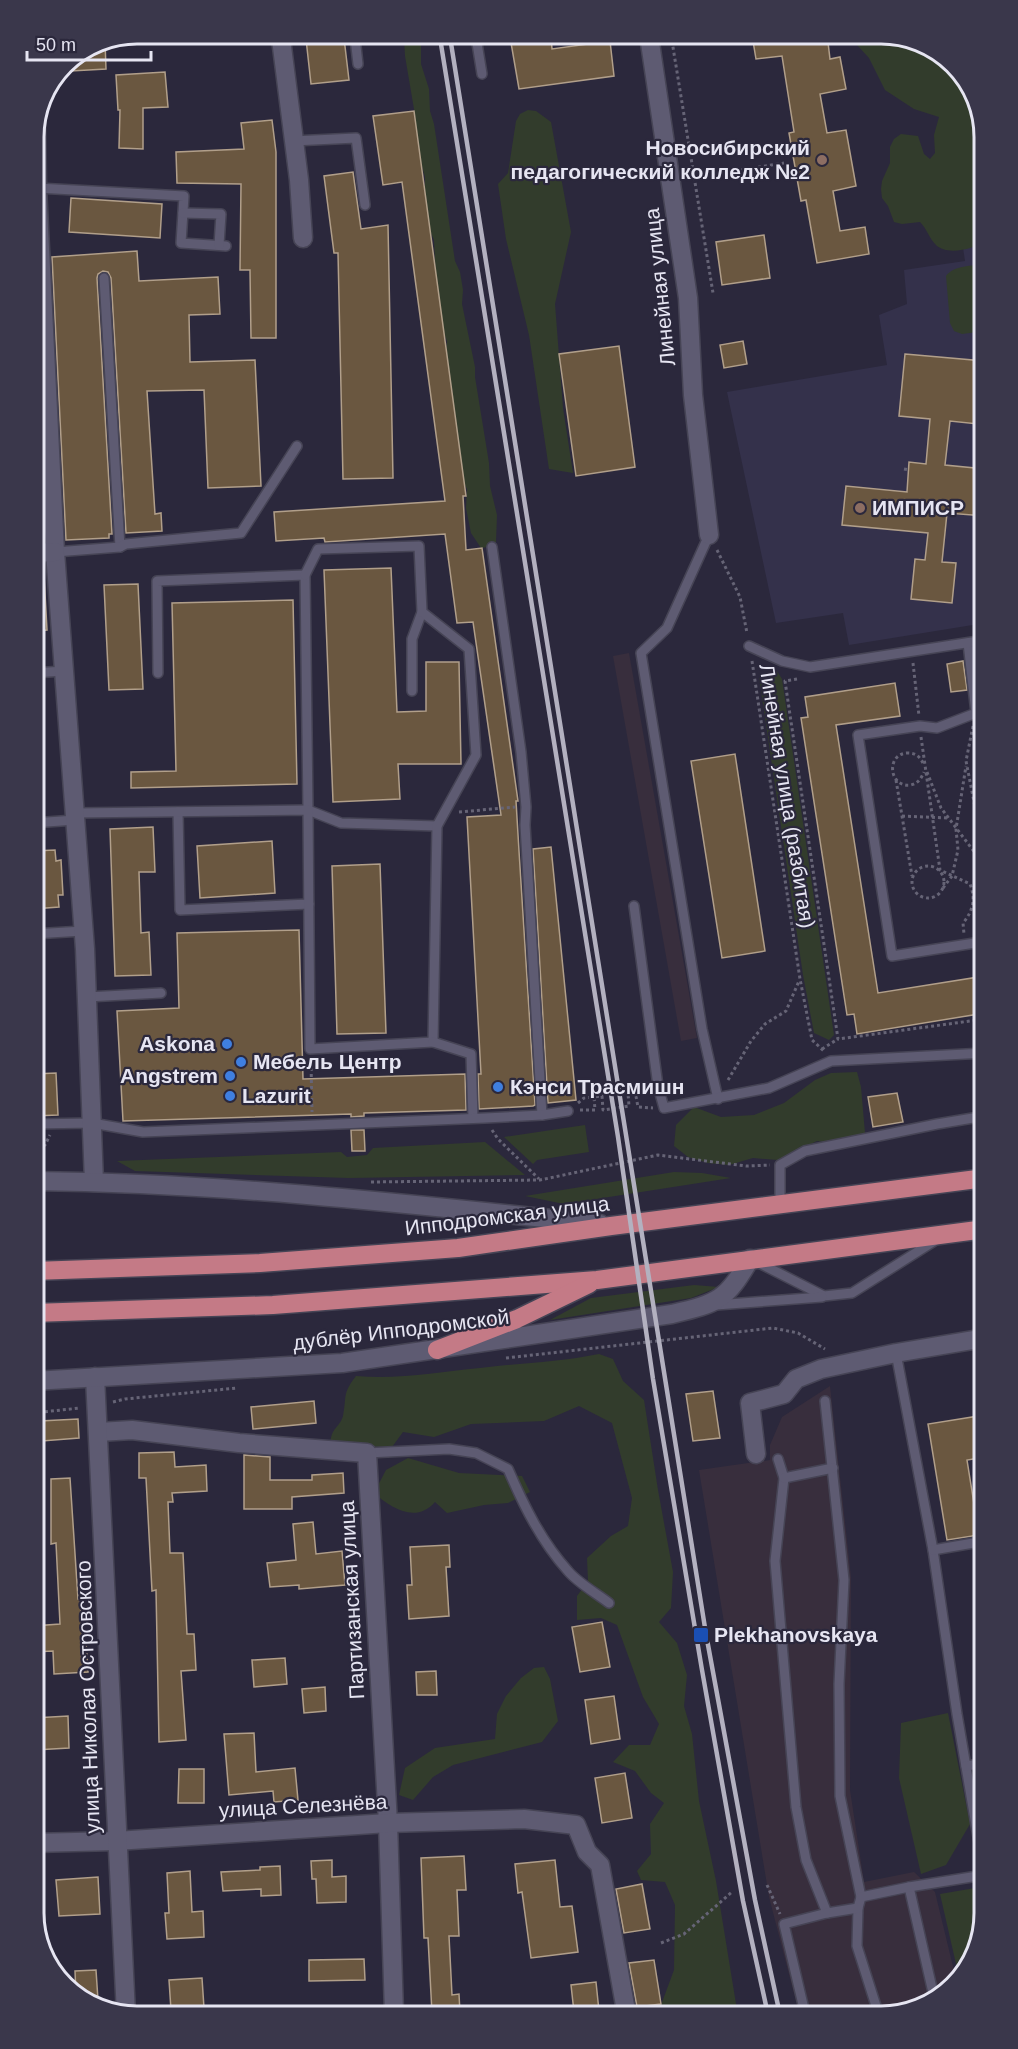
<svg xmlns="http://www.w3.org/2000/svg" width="1018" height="2049" font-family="Helvetica,sans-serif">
	<rect width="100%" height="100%" fill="#2b283c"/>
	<!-- industrial -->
	<g fill="#382e3d">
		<path d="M629,653L697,1038L681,1041L613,656Z"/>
		<path d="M830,1386L851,1577L850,1790L864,1882L914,1872L935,1892L956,1979L921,2008L798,2009L769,1897L699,1470L770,1460V1445L782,1417Z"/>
	</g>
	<!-- built -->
	<g fill="#34314b">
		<path d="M934,50L944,54L977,97L985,137V623L849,645L843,613L776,623L727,392L887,365L879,315L907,304L904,270L965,261Z"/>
		<path d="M985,1569V1632L976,1571Z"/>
	</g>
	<!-- green -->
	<g fill="#323c2c">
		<path d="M889,33L944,54L973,92L981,117L984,138L985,241C974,249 947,256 936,245C929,238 927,229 920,222L902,224L894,222L888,206L882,198L881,189L882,181L890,163V147L894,139L901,134L918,136L924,154L930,159L935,153L934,135L939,117L914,109L885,90L869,58L847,34Z"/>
		<path d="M404,38H421V64L429,89L430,111L434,124L455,261L460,272L463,290L462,304L475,367V377L489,463L490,486L497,515L496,542L488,547L481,548L471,533L466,508L467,489L463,482L460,451L454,425L452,387L448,377L445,360L447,341L443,332L437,300L434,240L425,220V177L417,149L414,125L415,115L405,56Z"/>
		<path d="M528,110L536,111L551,122L571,232L555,304L563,408L573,473L549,469L529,335L506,239L498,184L508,173L516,121L520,114Z"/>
		<path d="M985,264V331L962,334L954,331L950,323L946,276C954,265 972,266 985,264Z"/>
		<path d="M775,668L782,679L834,1035L829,1040L814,1033L803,975L759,677Z"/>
		<path d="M42,728L45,777H33V729Z"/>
		<path d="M857,1072L861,1087L865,1133L855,1147L817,1141L778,1160L753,1158L729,1165L708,1163L688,1157L674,1146L676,1125L694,1107L721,1117L754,1115L784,1103L815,1080L831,1073Z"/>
		<path d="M585,1125L589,1152L537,1160L533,1164L504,1137Z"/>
		<path d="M485,1142L525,1175L349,1178L135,1171L117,1161L341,1152L347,1157L367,1155L373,1148Z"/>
		<path d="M674,1172L702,1173L731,1178L564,1204L525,1196Z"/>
		<path d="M694,1285L719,1287L691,1298L550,1320L591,1298Z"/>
		<path d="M599,1354L613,1359L623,1381L644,1400L658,1490L673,1572L671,1608L659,1622L677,1643L687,1675L684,1706L692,1734L699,1801L716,1881L737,2010L649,2011L661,2005L674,1970L675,1905L665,1882L641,1880L637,1871L651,1854L650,1824L664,1803L651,1793L635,1771L613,1762L629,1745H650L659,1724L643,1697L617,1625L601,1618L577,1620V1596L588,1581L587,1558L611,1536L628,1526L632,1498L612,1423L579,1406L544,1421L471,1424L434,1437L403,1432L392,1447L330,1446C331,1426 339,1429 343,1416C347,1396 342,1394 356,1376C398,1380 438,1372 480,1368C520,1363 560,1362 599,1354Z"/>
		<path d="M408,1458L459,1473L522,1476L530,1492L508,1503L484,1505L447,1513L435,1502C416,1524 391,1508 374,1493L386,1470Z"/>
		<path d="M544,1667L550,1679L558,1721L542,1742L453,1765L433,1777L413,1800L399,1795L405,1768L435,1748L495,1739L497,1714L506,1696L521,1678L534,1668Z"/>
		<path d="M948,1713L970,1824L946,1865L921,1874L899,1778L901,1723Z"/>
		<path d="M975,1888L983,1920L967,1970L959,1977L940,1894Z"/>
	</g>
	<!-- building -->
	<g fill="#6a5740" stroke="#b19f8a" stroke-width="1.5">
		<path d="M827,34L830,59L840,57L846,89L820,94L827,133L846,130L856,186L833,191L840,231L865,227L869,254L817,263L806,200L801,201L789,133L794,132L782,56L756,59L752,35Z"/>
		<path d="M551,36L552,49L610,41L614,76L519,89L510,37Z"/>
		<path d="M344,38L349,80L311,84L306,39Z"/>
		<path d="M97,41H105L106,69L71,71V58Z"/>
		<path d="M165,72L168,107L143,108V149L119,148L120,110H118L116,75Z"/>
		<path d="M414,111L466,496H463L466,550L482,548L518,801H516L519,851L535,1105L533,1106L479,1109L478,1074H481L467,817L501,815L473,622L457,623L445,534L325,542L324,538L276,541L274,512L445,501L402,182L383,185L373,116Z"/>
		<path d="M272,120L276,152V338H251L250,270H240L241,184L177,183L176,152L244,149L241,123Z"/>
		<path d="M353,172L361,229L388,225L393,478L343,479L338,253H334L324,176Z"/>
		<path d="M71,198L162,204L160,238L69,232Z"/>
		<path d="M764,235L770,278L722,285L716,242Z"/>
		<path d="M137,251L139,281L218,277L220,314L189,315L190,362L255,360L261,486L208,488L204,390L147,391L155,514L161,513L162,531L126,533L111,278L108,272L103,271L98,274L97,278L112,534H109V538L66,540L52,257Z"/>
		<path d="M33,339L43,541L33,542Z"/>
		<path d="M743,341L747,364L724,368L720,345Z"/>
		<path d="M619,346L635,467L576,476L559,354Z"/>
		<path d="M905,354L984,361L978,424L950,421L945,465L985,469V516L947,513L942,562L956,563L952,603L911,599L915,559L925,560L928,533L842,525L846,486L907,492L909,462L926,464L930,419L899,416Z"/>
		<path d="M391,568L397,712L426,711V662H459L461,764H398L400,799L333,802L324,570Z"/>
		<path d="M33,575H44L47,630L33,631Z"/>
		<path d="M138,584L143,689L109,690L104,585Z"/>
		<path d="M293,600L297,784L131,788V772L176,771L172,603Z"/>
		<path d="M963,661L967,690L951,692L947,664Z"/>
		<path d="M895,683L900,716L836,725L878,993L985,976V1013L857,1034L854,1014L847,1015L801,718L808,717L805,697Z"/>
		<path d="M735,754L765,951L722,958L691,761Z"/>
		<path d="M153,827L155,872H139L141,933L149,932L151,975L115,976L110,829Z"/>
		<path d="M272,841L275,893L200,898L197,846Z"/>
		<path d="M551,847L576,1100L548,1103L533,849Z"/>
		<path d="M55,850L56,861L61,860L63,895H58L59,907L33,909V851Z"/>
		<path d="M380,864L386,1033L337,1034L332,866Z"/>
		<path d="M299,930L303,1079L465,1074L466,1110L364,1113V1116L351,1117V1114L123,1121L117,1011L179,1008L177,933Z"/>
		<path d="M56,1073L58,1115L33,1116V1074Z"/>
		<path d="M897,1093L903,1122L873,1127L868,1097Z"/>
		<path d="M351,1130H364L365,1151H352Z"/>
		<path d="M713,1391L720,1438L693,1441L686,1394Z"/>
		<path d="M314,1401L316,1423L253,1429L251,1407Z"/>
		<path d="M985,1415V1457L967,1460L979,1535L947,1540L928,1424Z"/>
		<path d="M78,1419L79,1438L42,1441L40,1421Z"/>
		<path d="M174,1452L175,1467L206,1465L207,1491L172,1493L173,1502H168L170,1553H183L187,1634H194L196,1670L181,1671L186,1740L159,1742L156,1590L152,1591L146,1478H139V1453Z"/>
		<path d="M244,1455L270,1457V1480H312V1475L343,1473L344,1493L292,1497V1509H244Z"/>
		<path d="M70,1478L78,1599H80L83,1642L86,1641L88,1672L54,1674L53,1651L33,1652V1626L60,1624L56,1543L51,1544V1479Z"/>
		<path d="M313,1522L316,1554L342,1551L345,1585L299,1589V1585L270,1587L267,1563L296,1560L293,1524Z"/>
		<path d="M449,1545L450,1567H446L449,1616L409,1619L407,1585H412L410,1547Z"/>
		<path d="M602,1622L610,1667L580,1672L572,1627Z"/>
		<path d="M285,1658L287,1684L254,1687L252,1660Z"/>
		<path d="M436,1671L437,1695H417L416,1672Z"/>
		<path d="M325,1687L326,1711L304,1713L302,1689Z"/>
		<path d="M614,1696L620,1739L591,1744L585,1700Z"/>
		<path d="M68,1716L69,1748L35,1750L34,1718Z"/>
		<path d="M254,1733L256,1772L295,1768L298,1800L274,1802L273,1791L229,1795L224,1734Z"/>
		<path d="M179,1769H204V1803H178Z"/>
		<path d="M625,1773L632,1818L602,1823L595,1778Z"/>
		<path d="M464,1856L466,1890H457L459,1936H449L452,1995L459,1994L460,2013H432L428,1938H424L421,1858Z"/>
		<path d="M332,1860V1877L346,1876V1902L317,1903L316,1879H312L311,1861Z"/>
		<path d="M555,1860L560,1907L572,1906L578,1952L531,1958L522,1892L518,1893L515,1864Z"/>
		<path d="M280,1866L281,1895L261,1896V1889L223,1891L221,1872L260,1870V1867Z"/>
		<path d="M190,1871L192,1912L203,1911L204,1937L167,1939L165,1913H169L167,1873Z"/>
		<path d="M98,1877L100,1914L59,1916L56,1880Z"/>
		<path d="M642,1884L650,1929L624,1933L616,1889Z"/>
		<path d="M364,1959L365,1980L309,1981V1960Z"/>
		<path d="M654,1960L661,2004L637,2007L629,1963Z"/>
		<path d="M96,1970L98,2000L86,2001L79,1998L76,1995L75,1971Z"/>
		<path d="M202,1978L204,2008L171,2010L169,1980Z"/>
		<path d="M596,1982L599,2011L574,2012L571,1985Z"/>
	</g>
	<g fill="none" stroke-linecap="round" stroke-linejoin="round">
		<defs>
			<g id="service">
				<path d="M476,37L482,74"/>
				<path d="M355,38L358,64"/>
				<path d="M293,141L356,138L365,205"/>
				<path d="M37,188L184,196L181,243L226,246"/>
				<path d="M183,213L221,214L219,245"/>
				<path d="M104,278L120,547"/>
				<path d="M709,535L667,628L641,653L702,1029L718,1099"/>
				<path d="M492,547L521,752L526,807L525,825L542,1115"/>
				<path d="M55,552L120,547L126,544L241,533L297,446"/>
				<path d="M968,643L976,713L937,728L920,726L858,735L892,956L981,942L985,939"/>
				<path d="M749,646L782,661L810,667L985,640"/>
				<path d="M33,673L64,671"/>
				<path d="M158,673L157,581L305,575L308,810L341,823L437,826"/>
				<path d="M412,691V639L422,612"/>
				<path d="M178,812L180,910L309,904"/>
				<path d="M75,813L308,810L310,1049L433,1042L437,826L476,755L469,649L422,612L419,546L318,549L305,575"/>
				<path d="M33,823L75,820"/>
				<path d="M634,906L658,1086L664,1108L769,1088L831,1061L985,1053"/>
				<path d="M33,934L83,931"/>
				<path d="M87,997L161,993"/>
				<path d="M433,1042L471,1054L473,1118"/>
				<path d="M981,1053L985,1081"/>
				<path d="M33,1124L92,1123L143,1132L485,1118L542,1115L568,1111"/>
				<path d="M780,1204V1165L805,1151L937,1124L985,1116"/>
				<path d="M755,1261L824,1296L852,1293L936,1240"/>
				<path d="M716,1305L822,1297"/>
				<path d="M896,1353L933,1550L957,1714L985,1878"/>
				<path d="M825,1401L844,1580L839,1684L840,1796L861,1897"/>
				<path d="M367,1453L449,1449L476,1453L508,1469C524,1506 541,1541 568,1571C578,1583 596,1593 609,1603"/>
				<path d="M778,1459L784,1478L775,1561L796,1807L806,1860L827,1913"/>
				<path d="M784,1478L833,1468"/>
				<path d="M933,1550L985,1541"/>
				<path d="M966,1766L985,1763"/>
				<path d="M909,1887L934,1997"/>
				<path d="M858,1908L857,1946L877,2009"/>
				<path d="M804,2009L784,1924L827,1913L858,1908L861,1897L909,1887L984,1875"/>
			</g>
			<g id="minor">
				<path d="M649,36L688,298L693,395L709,535"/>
				<path d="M281,39L299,180L303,238"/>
				<path d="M36,124L37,188L55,552L85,949L94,1182"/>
				<path d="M33,553L55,552"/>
				<path d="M99,1432L132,1430L239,1443L367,1453L388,1823L394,2013"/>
				<path d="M756,1454L750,1403L784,1394L796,1379L821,1369L896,1353L985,1338"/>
				<path d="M33,1843L116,1841L388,1823L524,1819L576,1825L587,1852L600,1865L626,2011"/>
			</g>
			<g id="tertiary">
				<path d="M33,1181C223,1183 412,1204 600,1224"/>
				<path d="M95,1377L126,2014"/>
				<path d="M33,1381L342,1363L672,1314C719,1303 726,1300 750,1259"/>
			</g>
			<g id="trunk">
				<path d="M33,1271L260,1263L458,1248L611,1226L985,1178"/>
				<path d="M33,1313L273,1305L597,1280L985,1229"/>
				<path d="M437,1350L517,1319L589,1284"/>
			</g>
		</defs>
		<!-- service casing -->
		<use href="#service" stroke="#464455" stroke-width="12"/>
		<!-- minor casing -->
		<use href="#minor" stroke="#464455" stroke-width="21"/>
		<!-- tertiary casing -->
		<use href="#tertiary" stroke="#464455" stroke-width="21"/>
		<!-- trunk casing -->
		<use href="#trunk" stroke="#464455" stroke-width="21"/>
		<!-- path -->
		<g stroke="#666476" stroke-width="3" stroke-dasharray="3 3" stroke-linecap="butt">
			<path d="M671,35L713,293"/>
			<path d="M693,178L784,163"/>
			<path d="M904,469L909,470"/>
			<path d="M717,550L740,597L747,633"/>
			<path d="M752,661L800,979L812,1040L825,1052"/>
			<path d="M913,663L919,716"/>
			<path d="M797,679L785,681L838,1039L985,1019"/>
			<path d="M973,726L966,761L985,858"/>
			<path d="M921,737L940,870L970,884C976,899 973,911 963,923L964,934"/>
			<path d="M923,763C920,757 916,753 908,753C886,753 888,788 911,785C918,783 921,779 924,772"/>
			<path d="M927,772L941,808L985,866"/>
			<path d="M896,780L912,876"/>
			<path d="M459,812L515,807"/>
			<path d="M902,816L948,818"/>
			<circle cx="928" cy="882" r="16"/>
			<path d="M943,888L952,876L958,850L956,829L966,766"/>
			<path d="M978,1020L980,1042"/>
			<path d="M822,1049L838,1039"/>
			<path d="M311,1062L312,1112"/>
			<path d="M728,1080L751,1041L765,1024L786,1011L799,981"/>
			<path d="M578,1103L584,1098L594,1097"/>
			<path d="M580,1110H595L594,1097L602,1096L603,1110L629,1106L628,1093L635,1091L638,1107L653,1108"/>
			<path d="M492,1130L498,1139L539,1179"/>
			<path d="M33,1151L35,1148L45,1145L50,1135"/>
			<path d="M371,1182L540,1180L658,1155L746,1166L770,1165"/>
			<path d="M506,1358L773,1328L798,1333L825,1349"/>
			<path d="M113,1402L125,1399L237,1388"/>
			<path d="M33,1413L80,1408"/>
			<path d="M767,1885L780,1914"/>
			<path d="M661,1943L684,1934L732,1892"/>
		</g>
		<!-- service -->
		<use href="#service" stroke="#5e5b72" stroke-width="9"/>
		<!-- minor -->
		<use href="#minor" stroke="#5e5b72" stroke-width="18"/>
		<!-- tertiary -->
		<use href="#tertiary" stroke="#5e5b72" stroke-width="18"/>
		<!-- trunk -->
		<use href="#trunk" stroke="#c47a86" stroke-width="18"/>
		<!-- rail -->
		<g stroke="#b3b1c0" stroke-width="4.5">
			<path d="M450,37L706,1634L755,1900L779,2010"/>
			<path d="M440,38L618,1137L653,1379L702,1670L743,1901L767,2010"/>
		</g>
	</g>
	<!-- markers -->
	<g fill="#8d6e63" stroke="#2b283c" stroke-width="2">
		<circle cx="822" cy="160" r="6"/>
		<circle cx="860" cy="508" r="6"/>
	</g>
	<g fill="#3f7fe0" stroke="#2b283c" stroke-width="2">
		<circle cx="227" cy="1044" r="6"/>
		<circle cx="241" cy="1062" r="6"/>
		<circle cx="230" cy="1076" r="6"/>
		<circle cx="498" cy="1087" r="6"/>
		<circle cx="230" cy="1096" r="6"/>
	</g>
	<rect fill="#1a4fb4" stroke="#2b283c" stroke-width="2" x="693" y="1627" width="16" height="16" rx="3"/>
	<g text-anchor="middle" stroke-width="4.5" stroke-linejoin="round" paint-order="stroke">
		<!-- poi labels -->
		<g font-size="21" font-weight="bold" fill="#e6e5f2" stroke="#2b283c" text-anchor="start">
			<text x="810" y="155" text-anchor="end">Новосибирский<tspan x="810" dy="24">педагогический колледж №2</tspan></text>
			<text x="872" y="515">ИМПИСР</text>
			<text x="215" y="1051" text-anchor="end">Askona</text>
			<text x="253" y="1069">Мебель Центр</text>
			<text x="218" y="1083" text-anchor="end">Angstrem</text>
			<text x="510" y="1094">Кэнси Трасмишн</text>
			<text x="242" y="1103">Lazurit</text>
			<text x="714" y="1642">Plekhanovskaya</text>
		</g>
		<!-- street labels -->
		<g font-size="21" fill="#e6e5f2" stroke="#2b283c">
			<text transform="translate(660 287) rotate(-96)" y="7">Линейная улица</text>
			<text transform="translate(787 796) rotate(81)" y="7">Линейная улица (разбитая)</text>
			<text transform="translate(507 1216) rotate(-7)" y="7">Ипподромская улица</text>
			<text transform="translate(401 1330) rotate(-7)" y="7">дублёр Ипподромской</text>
			<text transform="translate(352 1600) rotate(-93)" y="7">Партизанская улица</text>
			<text transform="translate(88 1697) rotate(-92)" y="7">улица Николая Островского</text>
			<text transform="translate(303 1806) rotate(-3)" y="7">улица Селезнёва</text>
		</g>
	</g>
	<!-- crop -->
	<path d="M0 0H1018V2049H0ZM137 44H881A93 93 0 0 1 974 137V1913A93 93 0 0 1 881 2006H137A93 93 0 0 1 44 1913V137A93 93 0 0 1 137 44Z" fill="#3a374b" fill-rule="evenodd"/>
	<path fill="none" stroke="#e6e5f2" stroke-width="3" d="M137 44H881A93 93 0 0 1 974 137V1913A93 93 0 0 1 881 2006H137A93 93 0 0 1 44 1913V137A93 93 0 0 1 137 44Z"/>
	<!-- scale -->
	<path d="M27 51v9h124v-9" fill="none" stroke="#e6e5f2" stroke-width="3"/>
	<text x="36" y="51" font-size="18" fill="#e6e5f2" stroke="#2b283c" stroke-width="4.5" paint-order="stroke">50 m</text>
</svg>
